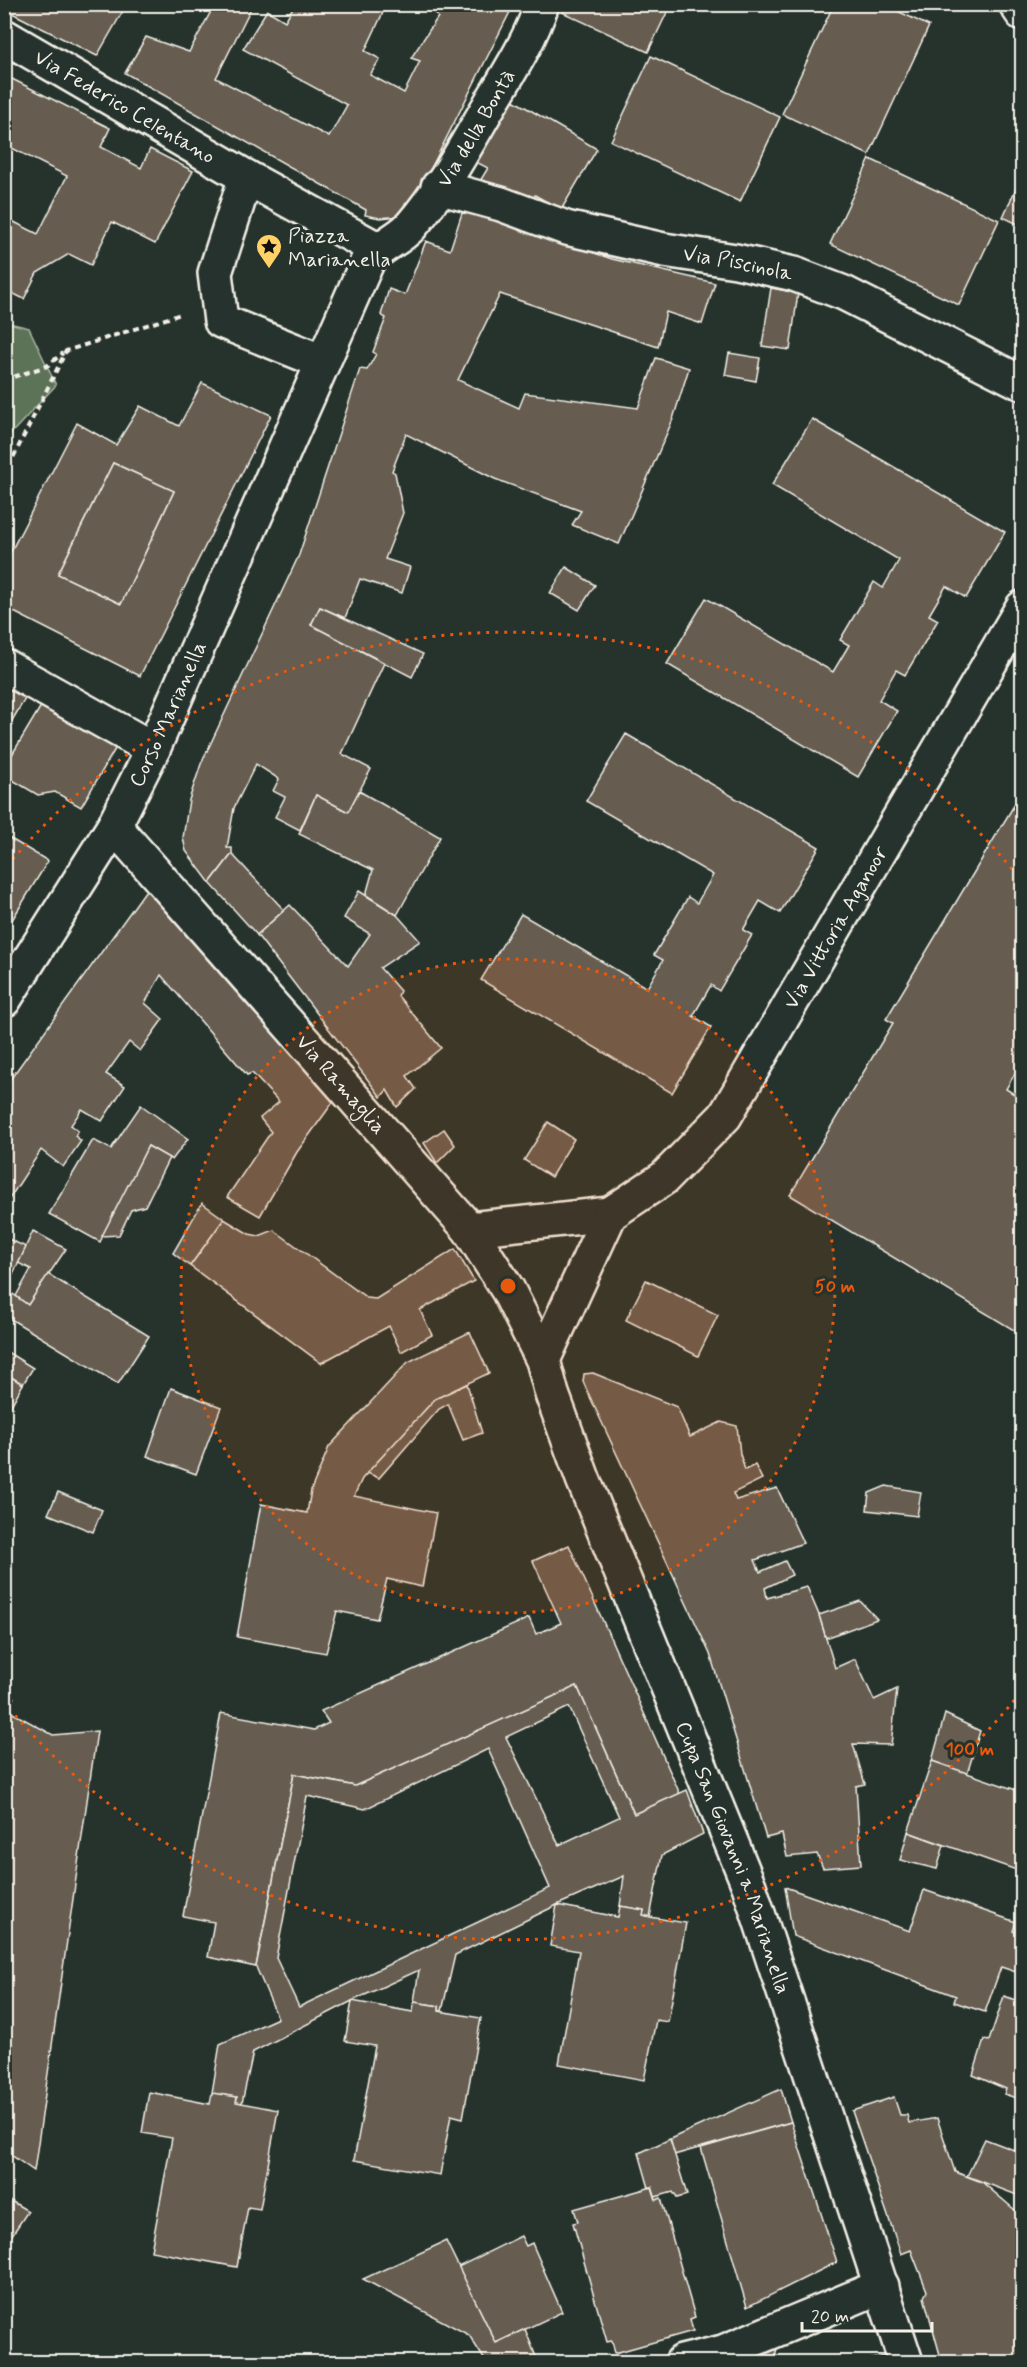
<svg xmlns="http://www.w3.org/2000/svg" width="1027" height="2367" font-family="Mynerve,sans-serif">
	<rect width="100%" height="100%" fill="#26332d"/>
	<filter id="ink" filterUnits="userSpaceOnUse"><feTurbulence type="fractalNoise" baseFrequency=".0167" numOctaves="2"/><feDisplacementMap in="SourceGraphic" scale="12" xChannelSelector="R" yChannelSelector="G"/><feConvolveMatrix kernelMatrix="1 2 1 2 8 2 1 2 1" color-interpolation-filters="sRGB"/></filter>
	<g filter="url(#ink)">
		<!-- green -->
		<path fill="#5b7358" stroke="#a8b2a0" stroke-width="1.5" d="M5,322L29,328L56,385L5,440Z"/>
		<!-- building -->
		<g fill="#665c50" stroke="#f4f1e8" stroke-width="1.5" fill-rule="evenodd">
			<path d="M4,4H127L97,56L4,9Z"/>
			<path d="M215,4H253L216,78L329,137L347,105L243,49L267,10L285,21L295,4H387L365,51L380,59L370,75L404,93L420,61L411,58L438,17L434,12L439,4H514L410,210L400,216L380,218L365,215L366,210L125,73L146,37L189,52Z"/>
			<path d="M566,4H671L648,52L562,12Z"/>
			<path d="M834,4H883L929,26L869,155L782,114Z"/>
			<path d="M651,56L780,117L740,202L611,141Z"/>
			<path d="M4,75L110,128L101,147L141,168L150,149L193,171L155,244L112,222L91,265L69,254L37,273L24,299L4,289V217L38,234L67,176L4,144Z"/>
			<path d="M513,100L597,149L561,210L535,195L533,199L480,181L488,168L476,162Z"/>
			<path d="M870,159L999,220L959,305L830,244Z"/>
			<path d="M1022,175V226L1003,217Z"/>
			<path d="M462,213L486,215L487,218L513,225L612,259L715,283L702,324L666,312L658,347L500,294L458,380L519,408L525,393L638,408L656,358L689,368L673,419L619,544L572,525L581,511L495,479L406,434L392,471L395,473L403,513L385,559L410,567L402,593L360,579L345,618L320,607L311,625L384,663L342,754L371,769L348,812L316,795L300,830L275,817L285,797L273,791L279,779L256,764L234,808L227,848H232V854L210,883L186,851L183,838L189,800L201,764L299,555L360,369L367,370L376,354L373,352L386,318L381,315L389,289L405,295L426,241L450,250Z"/>
			<path d="M771,288L798,293L790,350L762,346Z"/>
			<path d="M729,353L760,358L756,381L725,375Z"/>
			<path d="M202,383L271,415L140,676L4,607V565L77,423L116,445L140,406L179,426ZM113,463L174,491L121,604L58,574Z"/>
			<path d="M812,419L1005,532L966,598L946,586L929,615L938,620L905,675L896,670L879,700L897,711L858,777L667,664L706,598L833,672L849,645L840,640L874,582L883,588L899,560L772,485Z"/>
			<path d="M113,463L174,491L121,604L58,574Z"/>
			<path d="M566,567L595,585L579,610L550,593Z"/>
			<path d="M320,607L423,654L412,677L311,625Z"/>
			<path d="M4,680L29,692L4,734Z"/>
			<path d="M44,701L118,744L81,807L55,792L38,795L4,775V768Z"/>
			<path d="M626,734L819,847L780,913L760,901L743,930L752,935L719,991L711,985L693,1016L711,1027L672,1093L481,980L521,914L647,988L663,960L654,955L688,897L697,903L713,875L586,801Z"/>
			<path d="M359,791L440,837L397,915L366,895L373,870L299,834L316,795L348,812Z"/>
			<path d="M1022,792V1061L1006,1089L1022,1099V1335L790,1195L893,1023L886,1019Z"/>
			<path d="M4,835L48,861L4,933Z"/>
			<path d="M232,854L284,910L257,935L210,883Z"/>
			<path d="M156,876L339,1094L297,1152L260,1216L227,1197L271,1132L260,1118L279,1102L252,1073L247,1075L161,975L145,1003L163,1019L140,1051L129,1042L106,1074L125,1086L102,1121L82,1109L71,1125L78,1131L75,1136L81,1141L63,1167L41,1150L4,1207V1088Z"/>
			<path d="M359,891L397,915L420,941L380,968L400,991L398,996L441,1048L407,1076L416,1089L397,1107L387,1090L381,1097L257,935L290,905L348,966L370,934L344,918Z"/>
			<path d="M141,1105L188,1139L172,1160L148,1146L100,1242L49,1214L93,1140L111,1149Z"/>
			<path d="M548,1122L574,1139L551,1177L524,1160Z"/>
			<path d="M444,1129L455,1145L437,1163L424,1143Z"/>
			<path d="M148,1146L169,1158L145,1206L131,1210L119,1235L102,1236Z"/>
			<path d="M202,1203L224,1219L190,1266L173,1253Z"/>
			<path d="M224,1219L249,1234L259,1236L274,1230L367,1298L376,1299L455,1249L474,1281L420,1310L432,1335L401,1352L389,1326L321,1363L190,1266Z"/>
			<path d="M33,1231L66,1249L28,1305L16,1296L31,1269L18,1263Z"/>
			<path d="M4,1237L26,1247L6,1289L28,1305L48,1274L149,1336L118,1384L4,1315Z"/>
			<path d="M646,1280L718,1315L698,1356L626,1320Z"/>
			<path d="M470,1332L489,1373L435,1399L362,1479L354,1496L436,1513L422,1587L387,1579L377,1619L337,1611L326,1653L237,1637L261,1504L307,1513L311,1490L329,1447L408,1362Z"/>
			<path d="M4,1350L33,1368L23,1384L4,1373Z"/>
			<path d="M4,1373L23,1384L4,1418Z"/>
			<path d="M593,1373L677,1407L690,1437L721,1422L737,1426L740,1454L745,1470L755,1465L762,1479L733,1493L736,1500L777,1488L803,1543L755,1560L760,1572L785,1561L792,1575L765,1588L767,1598L807,1587L819,1615L835,1668L855,1659L874,1700L897,1689L891,1745L853,1744L865,1784L856,1786L861,1865L823,1868L817,1854L787,1857L782,1834L766,1838L710,1654L583,1382L584,1374Z"/>
			<path d="M467,1384L482,1433L463,1440L448,1404L439,1409L379,1478L367,1473L435,1399Z"/>
			<path d="M171,1388L221,1407L196,1474L147,1456Z"/>
			<path d="M886,1486L921,1492L917,1516L867,1510L869,1493Z"/>
			<path d="M58,1492L102,1510L93,1532L48,1514Z"/>
			<path d="M569,1545L680,1794L634,1814L577,1686L355,1786L294,1774L256,1967L208,1957L214,1922L183,1916L221,1713L314,1730L329,1723L321,1711L529,1618L536,1634L561,1623L533,1561Z"/>
			<path d="M860,1601L877,1619L826,1638L819,1615Z"/>
			<path d="M577,1686L634,1814L687,1790L703,1834L662,1855L650,1917L643,1915L644,1910L620,1906L624,1876L557,1905L455,1955L442,2011H439V2006L414,2002L419,1970L352,2001L253,2052L242,2103L236,2102L237,2097L212,2093L220,2044L278,2018L256,1967L294,1774L355,1786ZM569,1707L619,1817L559,1845L506,1737ZM488,1749L550,1888L299,2007L276,1958L307,1796L365,1809Z"/>
			<path d="M4,1694L14,1698L7,1710L53,1735L97,1731L34,2171L4,2150Z"/>
			<path d="M945,1714L980,1731L967,1774L932,1761Z"/>
			<path d="M932,1761L1022,1792V1872L908,1832Z"/>
			<path d="M908,1832L944,1845L937,1869L900,1860Z"/>
			<path d="M785,1887L910,1931L924,1890L1016,1922L1013,1931L1022,1935V1974L1001,1967L985,2012L954,2002L956,1996L793,1936Z"/>
			<path d="M557,1905L618,1917L620,1906L644,1910L643,1915L650,1917L686,1923L668,2022L656,2020L644,2080L559,2064L579,1951L550,1946Z"/>
			<path d="M1004,1996L1022,2002V2100L1004,2094L1006,2089L973,2075L984,2040L989,2041Z"/>
			<path d="M352,2001L413,2012L414,2002L439,2006V2011L481,2018L463,2118L451,2115L440,2175L354,2160L375,2046L345,2041Z"/>
			<path d="M781,2089L791,2122L674,2155L670,2139Z"/>
			<path d="M149,2092L210,2104L212,2093L237,2097L236,2102L278,2110L260,2209L248,2207L237,2267L151,2251L172,2138L142,2133Z"/>
			<path d="M894,2097L900,2115H907L909,2123L937,2118L955,2172L982,2182L1022,2216V2352L1011,2356L1013,2362H942L924,2297L927,2291L911,2250L901,2254L852,2111Z"/>
			<path d="M791,2122L837,2262L747,2307L701,2148Z"/>
			<path d="M670,2139L687,2195L677,2198L673,2192L655,2197L652,2187L649,2188L639,2153Z"/>
			<path d="M985,2139L1022,2153V2197L967,2176Z"/>
			<path d="M652,2187L656,2200L661,2198L695,2317L690,2319L693,2331L615,2353L612,2341L607,2342L573,2223L578,2222L574,2209Z"/>
			<path d="M4,2197L28,2211L4,2247Z"/>
			<path d="M521,2236L526,2246L532,2243L562,2312L496,2343L458,2267Z"/>
			<path d="M446,2241L496,2343L525,2329L538,2362H486L469,2335L363,2279Z"/>
			<path d="M759,2347L777,2348L774,2362H697Z"/>
			<path d="M885,2356L887,2362H861Z"/>
		</g>
		<g fill="none" stroke-linecap="round" stroke-linejoin="round">
			<defs>
				<g id="minor">
					<path d="M1016,4L1022,13"/>
					<path id="s1" d="M4,36L246,177"/>
					<path id="s2" d="M438,187L501,204L566,228L664,250L736,261L794,274L844,293L1022,383"/>
					<path d="M323,362L221,321L215,273L246,177L377,249"/>
					<path d="M4,666L153,749"/>
					<path id="s3" d="M114,826L469,1229L508,1290L543,1360L552,1394L583,1479L749,1886L906,2362"/>
					<path id="s4" d="M4,1000L114,826L153,749L368,260C381,245 398,240 411,226C442,190 465,147 489,106C508,74 530,41 542,4"/>
					<path d="M469,1229L610,1214"/>
					<path id="s5" d="M543,1360L610,1214L664,1178L725,1116L1022,608"/>
					<path d="M682,2362L723,2352L882,2286"/>
				</g>
			</defs>
			<!-- minor casing -->
			<use href="#minor" stroke="#f4f1e8" stroke-width="38"/>
			<!-- path -->
			<g stroke="#f4f1e8" stroke-width="4" stroke-dasharray="6 4.5" stroke-linecap="butt">
				<path d="M4,380L47,366L63,353"/>
				<path d="M4,476L66,351L181,314"/>
			</g>
			<!-- minor -->
			<use href="#minor" stroke="#26332d" stroke-width="33"/>
		</g>
	</g>
	<!-- distance rings -->
	<circle cx="508" cy="1286" r="327" fill="#e8590c" fill-opacity=".12"/>
	<g fill="none" stroke="#e8590c" stroke-width="3" stroke-dasharray="3 6">
		<circle cx="508" cy="1286" r="327"/>
		<path d="M1020 1693A654 654 0 0 1 7 1706M7 866A654 654 0 0 1 1020 879"/>
	</g>
	<!-- icons -->
	<defs>
		<symbol id="sight-pin" viewBox="-11 -11 22 30"><path d="M0 17L-7.5 6A9.5 9.5 0 1 1 7.5 6Z" fill="#ffd166" stroke="#26332d"/><path d="M0-6L1.8-2.2L6-1.7L2.9 1.2L3.7 5.4L0 3.3L-3.7 5.4L-2.9 1.2L-6-1.7L-1.8-2.2Z" fill="#111"/></symbol>
	</defs>
	<g fill-rule="evenodd">
		<use href="#sight-pin" x="254" y="232" width="30" height="40"/>
	</g>
	<g text-anchor="middle" stroke-width="6" stroke-linejoin="round" paint-order="stroke">
		<!-- street labels -->
		<g font-size="21" fill="#f4f1e8" stroke="#26332d">
			<text dy="7" stroke="none"><textPath href="#s1" startOffset="140">Via Federico Celentano</textPath></text>
			<text dy="7" stroke="none"><textPath href="#s4" startOffset="999">Via della Bontà</textPath></text>
			<text dy="7" stroke="none"><textPath href="#s2" startOffset="310">Via Piscinola</textPath></text>
			<text dy="7" stroke="none"><textPath href="#s4" startOffset="330">Corso Marianella</textPath></text>
			<text dy="7" stroke="none"><textPath href="#s5" startOffset="531">Via Vittoria Aganoor</textPath></text>
			<text dy="7" stroke="none"><textPath href="#s3" startOffset="344">Via Ramaglia</textPath></text>
			<text dy="7" stroke="none"><textPath href="#s3" startOffset="1221">Cupa San Giovanni a Marianella</textPath></text>
		</g>
		<!-- poi labels -->
		<g font-size="21" fill="#f4f1e8" stroke="#26332d" text-anchor="start">
			<text x="288" y="242">Piazza<tspan x="288" dy="24">Marianella</tspan></text>
		</g>
	</g>
	<circle cx="508" cy="1286" r="9" fill="#e8590c" stroke="#26332d" stroke-width="3"/>
	<g font-size="18" text-anchor="middle" font-weight="bold" fill="#e8590c" stroke="#26332d" stroke-width="6" stroke-linejoin="round" paint-order="stroke">
		<text x="835" y="1292">50 m</text>
		<text x="970" y="1755">100 m</text>
	</g>
	<!-- margin -->
	<rect width="1027" height="2367" fill="none" stroke="#26332d" stroke-width="24"/>
	<rect x="12" y="12" width="1003" height="2343" fill="none" stroke="#f4f1e8" stroke-width="2" filter="url(#ink)"/>
	<!-- scale -->
	<path d="M802 2322v9h130v-9" fill="none" stroke="#f4f1e8" stroke-width="3"/>
	<text x="811" y="2322" font-size="18" fill="#f4f1e8" stroke="#26332d" stroke-width="4.5" paint-order="stroke">20 m</text>
</svg>
